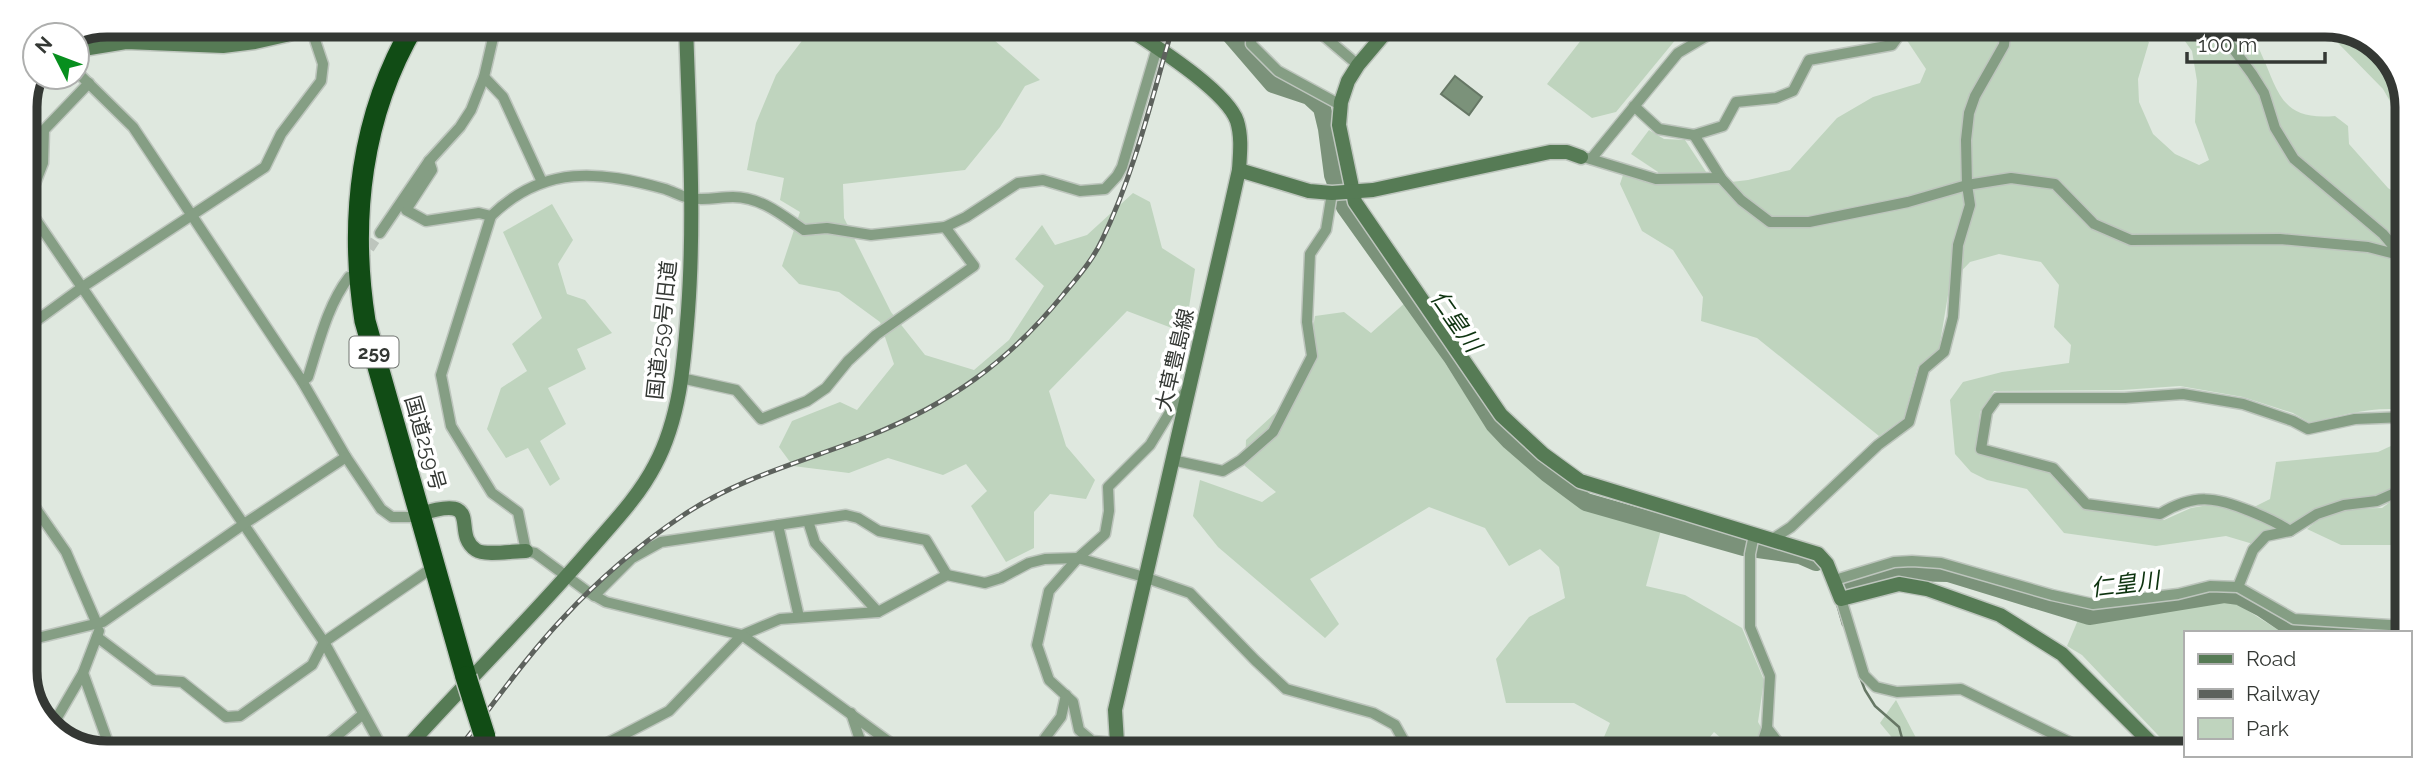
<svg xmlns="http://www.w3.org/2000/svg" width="2432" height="778" font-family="Raleway,'Noto Sans JP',sans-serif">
	<rect width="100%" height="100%" fill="#dfe8df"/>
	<!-- green -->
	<g fill="#bfd4be">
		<path d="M835,25L978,26L1040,80L1025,86L1000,127L965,170L843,184L844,218L891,312L925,355L974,370L1009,340L1044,286L1015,259L1042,225L1055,245L1087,235L1133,193L1150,202L1162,248L1195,269L1185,333L1127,311L1049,391L1066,446L1095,480L1086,499L1050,494L1034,512V548L1006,562L971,506L987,491L966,464L943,475L888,458L849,473L793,466L779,447L792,421L840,402L857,410L894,364L880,322L839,292L799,284L782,266L800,212L780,200L784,178L747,170L756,123L776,75L804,38Z"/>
		<path d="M1592,26L1685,27H1686L1616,112L1592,118L1547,84Z"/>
		<path d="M1912,27H2128L2149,42L2138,79L2139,102L2153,134L2175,154L2199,165L2209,160L2195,122L2197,81L2192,51L2175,27H2244C2249,35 2256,43 2260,51C2279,92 2280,121 2335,116L2348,126L2349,144L2388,188L2407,201V253L2400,273L2406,276V410C2373,406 2342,415 2310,423L2293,413L2243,397L2180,386L2122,390L1994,391L1980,412L1977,453L2051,473L2081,507L2164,520L2191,508L2214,504L2256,506L2270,499L2276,462L2378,452L2406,439V475L2391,489L2374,496L2342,500L2315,509L2290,525L2253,544L2226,536L2156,546L2064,533L2027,489L1987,480L1971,472L1955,454L1950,400L1963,382L2002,372L2069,363L2071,345L2054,327L2059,285L2041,262L1999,254L1970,262L1950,283L1939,349L1918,366L1904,418L1879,436L1757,338L1701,321L1703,297L1673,250L1642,231L1620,184L1623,175L1661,184L1658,172L1631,154L1649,130L1664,139L1685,140L1714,184L1748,180L1790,170L1837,118L1873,97L1920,83L1926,69L1906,39Z"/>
		<path d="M2327,27H2347L2390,57L2407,101V131L2383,89L2337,42Z"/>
		<path d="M552,204L573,240L558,264L567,294L585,300L612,333L577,349L586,369L548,388L566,424L540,441L560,479L550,486L528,448L506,458L487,429L501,388L527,371L512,344L542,318L503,232Z"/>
		<path d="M1406,302L1463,391L1505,445L1583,506L1661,530L1646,586L1685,595L1742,628L1764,680L1758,722L1776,753H1738L1714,732L1697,753H1570V741L1604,737L1610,723L1574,703H1506L1496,659L1529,617L1565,598L1559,567L1540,549L1509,566L1485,528L1429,507L1310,579L1339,624L1325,638L1218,547L1193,516L1200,480L1262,502L1276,492L1245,466L1246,440L1300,390L1318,358L1312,334L1315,316L1344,312L1371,333Z"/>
		<path d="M2405,491V545H2341L2307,529L2318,520L2345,509L2382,508Z"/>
		<path d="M2231,600L2283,633H2185V753H2175L2082,655L2067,646L2078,620Z"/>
		<path d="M1896,700L1924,753H1900L1899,746L1880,723Z"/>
	</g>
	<!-- water -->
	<path fill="#7b927a" stroke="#667765" stroke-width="2" d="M1455,76L1482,97L1469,115L1441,94Z"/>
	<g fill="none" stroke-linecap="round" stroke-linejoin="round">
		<!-- stream -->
		<g stroke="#667765" stroke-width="2.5">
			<path d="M1837,604L1843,625"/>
			<path d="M1860,677L1865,690L1875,706L1899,727L1906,753"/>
		</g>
		<!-- river -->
		<g stroke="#7b927a" stroke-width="18">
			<path d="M1223,26L1273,84L1309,96L1322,108L1327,129L1333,175L1345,207L1452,357L1494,424L1510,441L1547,473L1586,502L1744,547"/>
			<path d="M1758,549L1800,555L1816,562"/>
			<path d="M1845,587L1903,572L1948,573L2089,616L2224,594L2239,596L2262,608L2287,625L2314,631L2367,633"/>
		</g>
		<!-- street-tunnel -->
		<path stroke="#bdc5bd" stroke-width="10" stroke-dasharray="10 5" stroke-linecap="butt" d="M361,261L380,233"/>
		<defs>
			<g id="street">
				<path d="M1252,26L1251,44L1278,71L1335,102H1341"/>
				<path d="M1312,26L1358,65"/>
				<path d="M2210,27L2226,39L2252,74L2264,93L2275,128L2294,159L2383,234L2401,255"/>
				<path d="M77,72L133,127L302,381L346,457L381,509L392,517H410L420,514"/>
				<path d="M484,77L503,97L542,182"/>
				<path d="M89,83L44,130L43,163L28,202L32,214L324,642L384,751"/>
				<path d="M1634,106L1659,129L1694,135L1723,126L1736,102L1776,98L1793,91L1809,60L1892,45L1897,38L1891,27"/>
				<path d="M1694,135L1721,178L1741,200L1770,222H1809L1908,202L1967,185L2011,178L2055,184L2094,224L2131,240L2280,239L2368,247L2407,257"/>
				<path d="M1587,158L1656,179L1721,178"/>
				<path d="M1591,159L1678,53L1710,34L1706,27"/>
				<path d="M429,161L432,170L406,210L426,221L479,213L491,216"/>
				<path d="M380,233L429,161L460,127L471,110L484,77L496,25"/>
				<path d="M25,329L84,286L265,167L281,134L321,81L323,64L310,25"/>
				<path d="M681,378L736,390L761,419L807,401L826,388L848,361L876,335L974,266L945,227"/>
				<path d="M302,381L308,377C319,343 327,306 349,277"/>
				<path d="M1172,460L1223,471L1241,460L1273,432L1312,356L1307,322L1310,254L1326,230L1332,193"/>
				<path d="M25,493L66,552L97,624"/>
				<path d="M808,521L815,543L878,612"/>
				<path d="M778,525L799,617"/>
				<path d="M2290,531C2277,522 2265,517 2250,511C2216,497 2194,493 2160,514L2086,504L2053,468L1981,449L1987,412L1997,398H2125L2183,394L2243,404L2293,421L2308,429L2355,419L2406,417"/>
				<path d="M1754,535L1750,554V627L1770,676L1767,728L1759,753"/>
				<path d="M1771,540L1791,527L1878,445L1909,422L1924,369L1944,352L1953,317L1958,245L1970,205L1967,185L1966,140L1969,113L1975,96L2004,45L2006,27"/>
				<path d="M1835,580L1894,562L1912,561L1941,563L2052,595L2093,604L2178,594L2210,586L2238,587L2294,619L2405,626"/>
				<path d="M2238,587L2253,550L2266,536L2290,531L2317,514L2344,505L2377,501L2395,493L2406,482"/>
				<path d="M594,596L632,558L661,542L846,515L858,518L879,531L926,540L947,575"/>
				<path d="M1841,599L1864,675L1876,687L1897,692L1961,689L2092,753"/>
				<path d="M97,637L154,680L182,682L226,717L240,716L312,665L324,642L435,566"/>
				<path d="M25,641L103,622L244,524L346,457"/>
				<path d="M83,673L111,751"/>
				<path d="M851,713L864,752"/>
				<path d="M51,728L83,673L99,631"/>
				<path d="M1767,728L1786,753"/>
				<path d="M1117,743L1092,741L1079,730L1073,702L1049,680L1037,645L1049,591L1078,558L1105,534L1109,511L1108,487L1150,445L1173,407L1187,390"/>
				<path d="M319,751L362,715"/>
				<path d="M592,751L669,711L742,635L780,619L878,612L947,575L985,583L1001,578L1029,563L1045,559L1078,558L1144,577L1190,593L1255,660L1286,689L1373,713L1395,725L1410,752"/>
				<path d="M903,752L742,635L606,602L588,592L535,553L526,551L518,512L492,493L451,426L441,375L491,216C544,164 600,171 665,189C674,192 682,197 690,198C704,201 719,197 733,197C761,197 782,215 804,230L827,228L871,235L945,227L966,217L1018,183L1043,180L1080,191L1105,189L1117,176L1122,167L1157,48"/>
				<path d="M1040,752L1045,738L1061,717L1066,695"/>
			</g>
			<g id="secondary">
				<path d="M1391,26L1358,65L1348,81L1341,102L1339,125L1355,202L1501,415L1543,454L1580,481L1818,554L1827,564L1841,599L1899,584L1927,589L2000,615L2062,654L2161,753"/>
				<path d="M77,50L126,42L223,46L255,42L286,35L315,25"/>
				<path d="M1239,170L1309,191L1332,193L1373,190L1550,152H1567L1581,157"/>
				<path d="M420,514C487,493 450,533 476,550C485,556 513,551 526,551"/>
				<path d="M404,751C464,684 528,621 587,553C611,525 638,498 655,465C680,418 684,363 688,311C695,216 689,121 686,25"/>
				<path d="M1119,752L1117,743L1115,710C1155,529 1199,350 1239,170C1240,154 1242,137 1237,121C1226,90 1153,45 1125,26"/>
			</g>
			<path id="highway" d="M414,25C361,115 349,219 365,321L466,677"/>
		</defs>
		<!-- street casing -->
		<use href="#street" stroke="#bdc5bd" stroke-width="13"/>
		<!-- secondary casing -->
		<use href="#secondary" stroke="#bdc5bd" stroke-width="17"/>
		<!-- highway casing -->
		<use href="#highway" stroke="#bdc5bd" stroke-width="24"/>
		<!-- street -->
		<use href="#street" stroke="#859e84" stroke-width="10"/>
		<!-- secondary -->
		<use href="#secondary" stroke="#567b55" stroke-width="14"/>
		<!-- highway -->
		<use href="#highway" stroke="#114c15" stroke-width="21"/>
		<defs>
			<path id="rail" d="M457,751C492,706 525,658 564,617C599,579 639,545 682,516C740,477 805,461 869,436C949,404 1007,363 1062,296C1076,279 1093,260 1102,240C1135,172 1152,97 1173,26"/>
		</defs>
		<!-- rail casing -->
		<use href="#rail" stroke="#5d625d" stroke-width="5"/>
		<!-- rail -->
		<use href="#rail" stroke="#fff" stroke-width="2.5" stroke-dasharray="8" stroke-linecap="butt"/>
		<defs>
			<path id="highway-bridge" d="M466,677L485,737"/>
		</defs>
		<!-- highway-bridge casing -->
		<use href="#highway-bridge" stroke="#bdc5bd" stroke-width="24" stroke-linecap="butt"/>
		<!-- highway-bridge -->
		<use href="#highway-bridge" stroke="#114c15" stroke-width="21"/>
	</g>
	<g text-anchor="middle" stroke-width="7" stroke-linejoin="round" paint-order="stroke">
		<!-- shield labels -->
		<rect fill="#fff" stroke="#717471" stroke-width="2" x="349.5" y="336.5" width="49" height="31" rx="5"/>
		<g font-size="19" font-weight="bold" fill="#343834">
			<text x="374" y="359">259</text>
		</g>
		<!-- street labels -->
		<g font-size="21" fill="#343834" stroke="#fff">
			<text transform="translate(662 330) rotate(-84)" y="7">国道259号旧道</text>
			<text transform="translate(1175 360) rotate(-77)" y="7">大草豊島線</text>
			<text transform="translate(425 443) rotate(74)" y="7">国道259号</text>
		</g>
		<!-- water labels -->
		<g font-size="23" font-style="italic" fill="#0d330f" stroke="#fff">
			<text transform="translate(1456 321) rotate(55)" y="8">仁皇川</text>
			<text transform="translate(2125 584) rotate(-7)" y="8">仁皇川</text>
		</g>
	</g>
	<!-- crop -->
	<path d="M0 0H2432V778H0ZM107 37H2325A70 70 0 0 1 2395 107V671A70 70 0 0 1 2325 741H107A70 70 0 0 1 37 671V107A70 70 0 0 1 107 37Z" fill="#fff" fill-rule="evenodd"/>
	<path fill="none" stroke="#343834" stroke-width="9" d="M107 37H2325A70 70 0 0 1 2395 107V671A70 70 0 0 1 2325 741H107A70 70 0 0 1 37 671V107A70 70 0 0 1 107 37Z"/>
	<!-- legend -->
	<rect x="2184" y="631" width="228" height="126" fill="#ffffff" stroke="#aeafae" stroke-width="2"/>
	<rect x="2198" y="654" width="35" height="10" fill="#567b55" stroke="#aeafae" stroke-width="2"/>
	<text x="2246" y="666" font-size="21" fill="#343834">Road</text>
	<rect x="2198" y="689" width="35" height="10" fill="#5d625d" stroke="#aeafae" stroke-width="2"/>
	<text x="2246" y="701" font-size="21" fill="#343834">Railway</text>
	<rect x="2198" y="718" width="35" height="21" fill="#bfd4be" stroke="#aeafae" stroke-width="2"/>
	<text x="2246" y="736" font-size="21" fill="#343834">Park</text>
	<!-- north arrow -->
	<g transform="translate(56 56) rotate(312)"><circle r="33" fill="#ffffff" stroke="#aeafae" stroke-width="2"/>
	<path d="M0-5L12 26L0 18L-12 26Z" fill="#078f1e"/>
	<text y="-10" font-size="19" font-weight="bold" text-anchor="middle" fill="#343834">N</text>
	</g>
	<!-- scale -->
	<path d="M2187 52v10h138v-10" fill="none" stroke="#343834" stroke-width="3.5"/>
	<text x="2198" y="52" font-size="21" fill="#343834" stroke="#ffffff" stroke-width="5" paint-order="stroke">100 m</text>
</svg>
